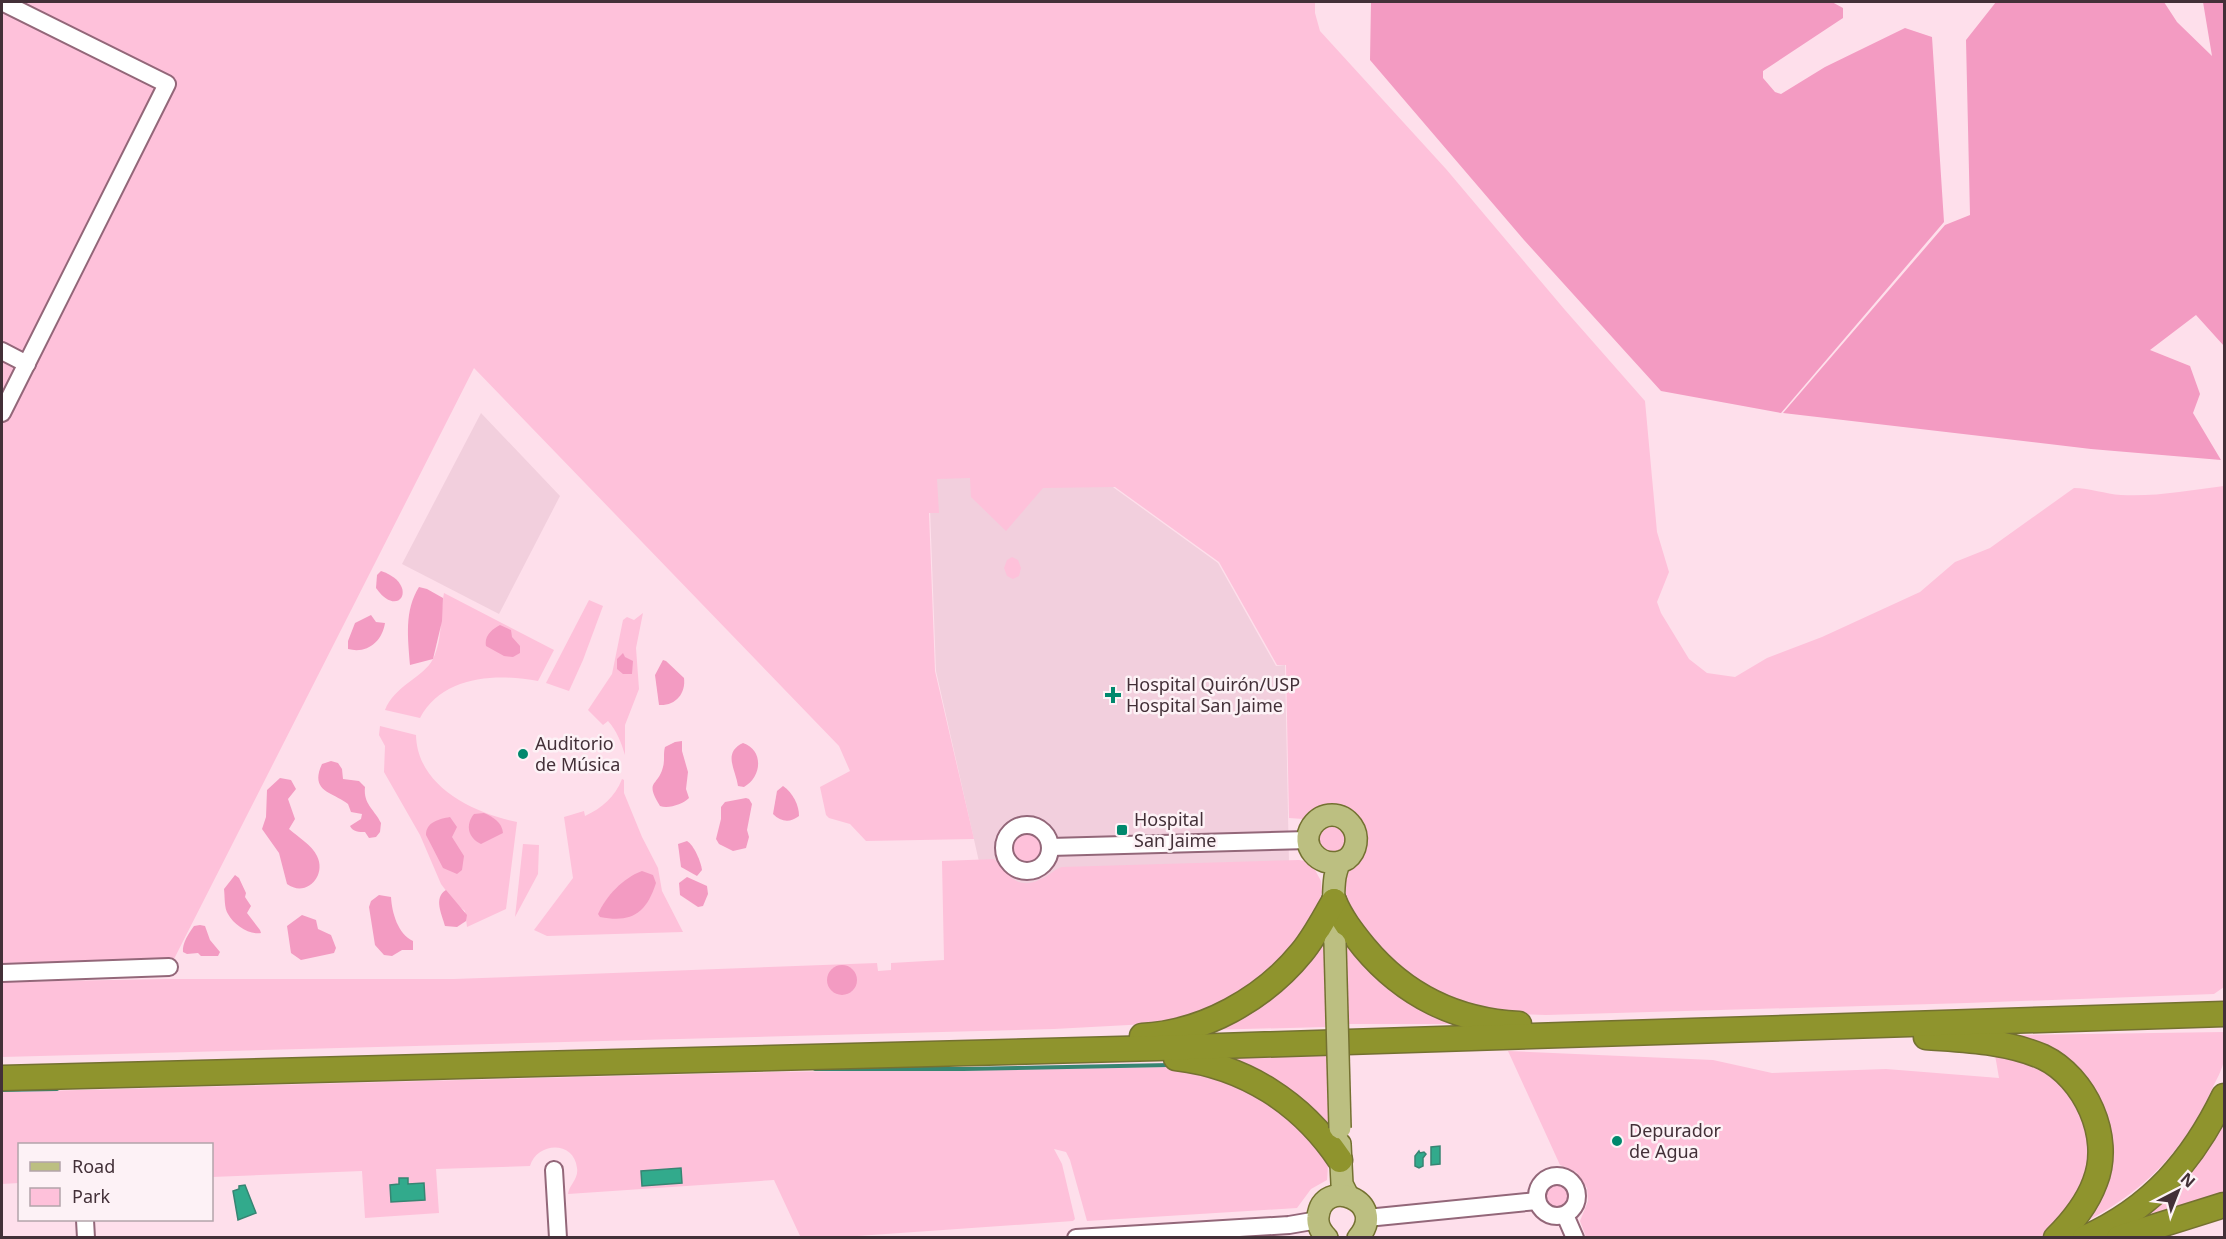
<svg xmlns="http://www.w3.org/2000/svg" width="2226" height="1239" font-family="'Noto Sans',sans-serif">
	<rect width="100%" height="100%" fill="#fedfeb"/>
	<!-- built -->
	<g fill="#f2cfdd">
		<path d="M1009,412L1218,563L1276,666L1285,665L1289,863L998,946L936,671L928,454Z"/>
		<path d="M481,413L560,496L499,614L402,564Z"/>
	</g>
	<!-- green -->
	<g fill="#fec1da">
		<path d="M2,2H1315V13L1320,31L1446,169L1565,310L1645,401L1657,532L1669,572L1657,602L1661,613L1689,659L1707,673L1735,677L1767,658L1822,637L1920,592L1955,562L1990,548L2074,488C2090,488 2105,494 2121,495C2156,497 2190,490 2224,486V987L2214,994L1967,1003L1546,1015L1493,1013L1449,998L1404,974L1356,925L1346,899V873L1359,861L1367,844L1364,825L1359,817L1352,810L1333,804L1315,808L1303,819L1289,818L1286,665H1277L1219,562L1115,487L1043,488L1006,531L971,497L970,478L937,479L939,513H929L935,671L974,839L866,841L850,824L829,818L826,815L820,787L850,771L839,746L474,368L173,961L2,963Z"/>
		<path d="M1012,557L1018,560L1021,568L1019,576L1013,579L1007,576L1004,568L1007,560Z"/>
		<path d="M444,593L554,650L538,681C496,673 442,676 420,718L385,710C394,686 424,677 433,659C443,639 440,614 444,593Z"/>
		<path d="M589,600L603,606L583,660L569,691L546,683Z"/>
		<path d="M643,613L636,648L639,689L625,725V755C621,742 617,731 608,721L603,725L588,710L612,674L623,620L627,617L634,620Z"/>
		<path d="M380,726L416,735C417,786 473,813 517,822L506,909L467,927L465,911L456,904L441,884L420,835L384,772L385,746L379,735Z"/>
		<path d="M622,779L624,780V793L642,837L658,868L662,891L683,932L547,936L534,930L573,878L564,817L584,811L585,816C602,808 615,797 622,779Z"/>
		<path d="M1336,824L1348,836L1342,853H1324L1316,838L1323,826Z"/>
		<circle cx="1027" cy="848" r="17"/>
		<path d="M523,844L539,845L538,874L515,917Z"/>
		<path d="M994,859C1008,872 1015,892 1041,879C1049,876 1054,869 1062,867L1299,860L1305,861L1315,870L1321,881L1322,892L1315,916L1277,967L1217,1008L1166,1023L1054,1029L2,1057V982L167,979H454L877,963L878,971L891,970V963L944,960L942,861Z"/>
		<path d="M1344,932L1470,1024H1347Z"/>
		<path d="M1325,938L1326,1027L1205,1030Z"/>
		<path d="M2224,1032C2224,1040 2226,1050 2224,1059C2223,1069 2216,1080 2212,1089C2185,1151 2141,1194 2081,1224L2109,1168L2110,1131L2098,1100L2050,1048L2016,1035Z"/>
		<path d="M1994,1049L2048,1069L2076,1094L2093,1145L2083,1195L2049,1234L2042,1237H1586L1580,1221L1588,1201L1587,1188L1576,1172L1560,1165L1508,1051L1713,1060L1772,1073L1886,1069L1999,1078Z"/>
		<path d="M1329,1055L1331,1128L1217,1057Z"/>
		<path d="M1180,1067L1195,1069L1279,1104L1332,1165L1328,1166L1327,1180L1311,1189L1297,1208L1087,1221L1070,1160L1066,1152L1054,1149L1062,1164L1075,1219L1073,1221L843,1237L801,1238L774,1180L568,1194C569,1185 579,1179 577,1168C574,1140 537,1142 530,1166L436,1169L439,1213L365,1218L362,1171L212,1177V1144H20L19,1183L2,1184V1092L770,1072Z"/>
		<path d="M2224,1122V1197L2141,1222C2175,1193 2203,1162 2224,1122Z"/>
		<circle cx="1557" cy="1196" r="14"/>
	</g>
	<!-- forest -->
	<g fill="#f39bc2">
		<path d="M1371,2H1832L1843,8V18L1763,71V78L1775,92L1781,94L1825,67L1905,28L1932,37L1944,222L1781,413L1661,391L1524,240L1370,60Z"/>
		<path d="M1996,2H2164L2177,22L2212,56L2203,2H2224V346L2196,315L2150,350L2190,366L2200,394L2193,413L2221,460L2091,449L1783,413L1945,225L1970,215L1966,40Z"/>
		<path d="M381,571C420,584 399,621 376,588L377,575Z"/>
		<path d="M419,587L427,589L443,598L442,621L433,659L410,665C408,638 404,611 419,587Z"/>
		<path d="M371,615L376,622L385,623C382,642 367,654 348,649V641L355,623Z"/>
		<path d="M500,625L511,630L512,637L520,646V653L513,657L504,656L486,646C484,636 492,629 500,625Z"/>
		<path d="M623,653L625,657L633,661L632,674H623L617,669V659Z"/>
		<path d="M663,660L666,661L684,678C686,694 675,706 659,705L655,675Z"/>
		<path d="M682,741V751L688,772L686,789L689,798C683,804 669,809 660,806C644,780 658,787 663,767C665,760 663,754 665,747L675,742Z"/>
		<path d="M743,743C764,750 762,777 744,787L738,786C736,770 722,753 743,743Z"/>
		<path d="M331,761L338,763L342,769L343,779L359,781L365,787C363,804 375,810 381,823L380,832L376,837L369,838L365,832C359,832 353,832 350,826L361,819L362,814L351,812L348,804C333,792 309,792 322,764Z"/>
		<path d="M280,778L291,780L296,789L288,799L295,819L289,829C298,837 312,845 317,856C327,876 306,898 287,884L279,853L262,829L266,817L267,790Z"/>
		<path d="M783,786C793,793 799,805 799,816C790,823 781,822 773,814L777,791Z"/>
		<path d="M746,798L749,799L752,804L747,830L749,837L746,848L733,851L719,844L716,839L721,819V807L725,802Z"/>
		<path d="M484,813C493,817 502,822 503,833L481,844C468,838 465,825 474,814Z"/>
		<path d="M450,817L457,827L452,837L464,856L462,870L457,874L443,868L426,835C426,822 439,819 450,817Z"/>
		<path d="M687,841C694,845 701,862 702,870L697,876L681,867L678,844Z"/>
		<path d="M642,871L653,875L656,883C646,914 631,923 600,917L598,914C606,896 623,878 642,871Z"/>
		<path d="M235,875L239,878L246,893L245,897L251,906L247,913L260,930L261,933C249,935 234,925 228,914C224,908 225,897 224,889Z"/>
		<path d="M687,877L707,886L708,894L703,906L698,907L680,895L679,883Z"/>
		<path d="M446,890L467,915L466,921L457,927L445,926C442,914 433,898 446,890Z"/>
		<path d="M379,895L391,897C392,913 398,934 413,941V950H402L392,956L384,955L375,945L369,907L371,901Z"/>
		<path d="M302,915L316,920L318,929L331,935L336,948L334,953L301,960L291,953L287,926Z"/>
		<path d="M200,925L205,926L210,940L220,952L218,956H201L198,953L187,954L183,952C182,943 189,933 194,926Z"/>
		<circle cx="842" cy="980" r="15"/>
	</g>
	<!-- water -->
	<g fill="#32aa8c" stroke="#378573" stroke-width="1.5">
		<path d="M1440,1146V1164L1431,1165V1147Z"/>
		<path d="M1419,1151L1420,1153L1424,1152L1426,1154L1423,1158V1166L1419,1168L1415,1166V1156Z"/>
		<path d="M681,1168L682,1183L642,1186L641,1171Z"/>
		<path d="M399,1178H408V1184L424,1183L425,1200L391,1202L390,1185L399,1184Z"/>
		<path d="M245,1185L256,1213L238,1220L233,1191L239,1189V1186Z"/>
	</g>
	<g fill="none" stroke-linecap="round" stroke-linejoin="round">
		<!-- stream -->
		<g stroke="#378573" stroke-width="4">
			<path d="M815,1069H963L1170,1065"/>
			<path d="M2,1090L57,1089"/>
		</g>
		<defs>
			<g id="minor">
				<path d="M2,351L27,364"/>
				<path d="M2,413L167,84L2,2"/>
				<circle cx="1027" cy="848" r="23"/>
				<path d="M1050,847L1308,840"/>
				<path d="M2,973L169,967"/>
				<path d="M554,1170L558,1238"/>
				<circle cx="1557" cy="1196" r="20"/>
				<path d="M1565,1215L1575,1238"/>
				<path d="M1367,1218L1537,1201"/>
				<path d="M85,1220L86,1238"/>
				<path d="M1076,1238L1289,1225L1318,1220"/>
			</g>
			<g id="major">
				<path d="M1335,943C1334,921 1332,898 1335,877C1336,873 1337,868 1339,864C1342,860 1342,862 1347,859C1357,851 1359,836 1352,826C1347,819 1340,815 1332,815C1324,815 1317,819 1312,826C1299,846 1319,867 1340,862"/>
				<path d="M1340,1144L1342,1184L1348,1196"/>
				<path d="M1327,1238C1321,1232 1317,1225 1318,1217C1322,1175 1390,1201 1358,1238"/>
			</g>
			<g id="highway">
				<path d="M1334,901C1341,918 1352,932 1364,947C1404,995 1457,1021 1519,1024"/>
				<path d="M1142,1036C1203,1033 1264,999 1302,952C1315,936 1324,918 1334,901"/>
				<path d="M1926,1037C1965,1040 2006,1041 2043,1057C2085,1077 2113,1137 2095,1182C2087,1204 2073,1221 2056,1238"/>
				<path d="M1176,1058C1245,1066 1302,1103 1340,1160"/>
				<path d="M2,1078L1158,1048L2224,1014"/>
				<path d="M2085,1238C2152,1208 2193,1160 2224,1096"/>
				<path d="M2119,1238L2224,1205"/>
			</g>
		</defs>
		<!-- minor casing -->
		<use href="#minor" stroke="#936779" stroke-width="20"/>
		<!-- major casing -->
		<use href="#major" stroke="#747131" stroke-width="24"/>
		<!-- highway casing -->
		<use href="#highway" stroke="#747131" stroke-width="27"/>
		<!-- minor -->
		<use href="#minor" stroke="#fff" stroke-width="16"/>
		<!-- major -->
		<use href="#major" stroke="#bcbf81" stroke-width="21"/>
		<!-- highway -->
		<use href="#highway" stroke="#8f942d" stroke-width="24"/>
		<defs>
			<path id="major-bridge" d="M1335,943L1340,1128"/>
		</defs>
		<!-- major-bridge casing -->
		<use href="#major-bridge" stroke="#747131" stroke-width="24" stroke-linecap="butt"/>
		<!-- major-bridge -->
		<use href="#major-bridge" stroke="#bcbf81" stroke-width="21"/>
	</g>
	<!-- markers -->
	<g fill="#00886d" stroke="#fdf2f6" stroke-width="2">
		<path d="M1110 686h6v6h6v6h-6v6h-6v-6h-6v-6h6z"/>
		<circle cx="523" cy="754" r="6"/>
		<rect x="1116" y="824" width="12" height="12" rx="3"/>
		<circle cx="1617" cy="1141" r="6"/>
	</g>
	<g text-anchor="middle" stroke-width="5" stroke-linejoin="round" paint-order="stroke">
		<!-- poi labels -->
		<g font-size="18" fill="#433038" stroke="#fdf2f6" text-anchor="start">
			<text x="1126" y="691">Hospital Quirón/USP<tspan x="1126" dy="21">Hospital San Jaime</tspan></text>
			<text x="535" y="750">Auditorio<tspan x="535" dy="21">de Música</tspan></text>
			<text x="1134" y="826">Hospital<tspan x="1134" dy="21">San Jaime</tspan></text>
			<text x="1629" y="1137">Depurador<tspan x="1629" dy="21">de Agua</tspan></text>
		</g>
	</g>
	<!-- border -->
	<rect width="2226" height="1239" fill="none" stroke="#433038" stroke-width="6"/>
	<!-- legend -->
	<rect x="18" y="1143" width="195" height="78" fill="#fdf2f6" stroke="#b3a4aa" stroke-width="1.5"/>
	<rect x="30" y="1162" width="30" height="9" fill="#bcbf81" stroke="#b3a4aa" stroke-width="1.5"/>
	<text x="72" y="1173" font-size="18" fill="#433038">Road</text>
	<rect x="30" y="1188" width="30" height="18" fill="#fec1da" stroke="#b3a4aa" stroke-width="1.5"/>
	<text x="72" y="1203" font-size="18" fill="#433038">Park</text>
	<!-- north arrow -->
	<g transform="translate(2178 1191) rotate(42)" stroke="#fdf2f6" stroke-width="4.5" paint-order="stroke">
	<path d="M0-4.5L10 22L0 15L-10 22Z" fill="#433038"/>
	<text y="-9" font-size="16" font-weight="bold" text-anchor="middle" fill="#433038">N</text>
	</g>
</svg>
